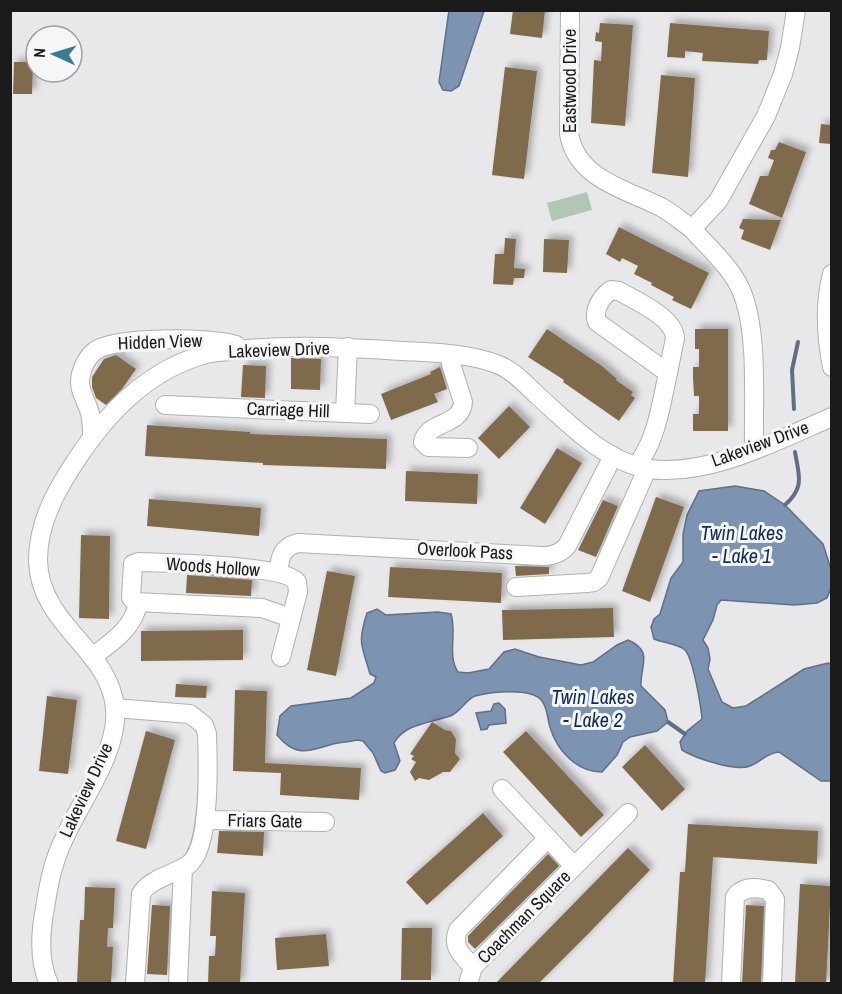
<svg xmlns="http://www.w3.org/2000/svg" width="842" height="994" font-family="'Archivo Narrow',sans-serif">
	<defs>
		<filter id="shadow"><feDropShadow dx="4.5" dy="-4.5" stdDeviation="3" flood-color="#0004"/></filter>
	</defs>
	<rect width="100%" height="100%" fill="#e8e8eb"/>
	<!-- green -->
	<path fill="#b0c7b5" d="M587,192L592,210L552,221L547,203Z"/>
	<!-- water -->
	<g fill="#7d93b2" stroke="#5f6f85" stroke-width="1.5">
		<path d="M449,10L484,11L459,86L451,91L443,90L439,82Z"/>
		<path d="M735,486L764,491L785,505L823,544L831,569V588L827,598L817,603L794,605L721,600L717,605L713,620L703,640L708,648L710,659L708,669L722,702L733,708L746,706L804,669L828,663L831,664V781H821L779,752C768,752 761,762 750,766C736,772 695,758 682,750L680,742L687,731L702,719C701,706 693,658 685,650C677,643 663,643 654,639L651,627L654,619L660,614L671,578L683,562V534L687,515L699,491Z"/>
		<path d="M377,609L386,615L438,612L451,614C457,632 447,656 458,672L468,673L489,669L504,652L515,649L539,657L581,665L593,662L617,645L628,640C654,651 640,666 641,686L665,710L668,722L657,731L630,737L623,742L617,755L602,772C577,772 557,751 550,727C547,718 548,709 542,701C532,687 490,692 475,696C465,700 460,713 450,716C431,723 405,723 394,743L400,761L395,770L385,773L381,771L373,753L363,741L357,740C349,742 341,742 333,744C308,751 296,758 277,735L280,716L291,706L351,698L374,683L376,677L370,674C362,645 357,644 367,613Z"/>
		<path d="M499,703L505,709L506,723L489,725L487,729L481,730L476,713L491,711L494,704Z"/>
	</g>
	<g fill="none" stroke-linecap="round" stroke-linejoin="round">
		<!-- stream -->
		<g stroke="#5f6f85" stroke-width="4">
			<path d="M794,409L792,370L798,342"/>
			<path d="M785,505C805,487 799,476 795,452"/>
			<path d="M668,722L685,734"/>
		</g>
	</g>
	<!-- building -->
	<g fill="#7f6b4c" filter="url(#shadow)">
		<path d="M513,10H545L542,38L510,34Z"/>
		<path d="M600,23L633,25L625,126L591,123L594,60L601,61L602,42L595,41L596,32L599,33Z"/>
		<path d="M670,23L769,31L767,60H759L758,64L702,61L703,53L685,51V58L667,57Z"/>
		<path d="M14,62H33L32,94H13Z"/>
		<path d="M505,67L537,71L524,179L492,175Z"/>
		<path d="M661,75L695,78L688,177L652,173Z"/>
		<path d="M821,124L831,125V144L819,143Z"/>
		<path d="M779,142L806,152L782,218L749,204L760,176H768L774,160L768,158L771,150H775Z"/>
		<path d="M743,219L781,220L770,250L741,239L744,230L739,228Z"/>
		<path d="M619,227L709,273L691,309L672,300L674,297L651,285L652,283L634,274L638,266L622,258L620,262L606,254Z"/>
		<path d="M505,238L516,239L514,268L525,269L524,278H514L513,285L493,284L495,254H504Z"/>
		<path d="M544,239L569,240L567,273L543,272Z"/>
		<path d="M547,329L602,366L617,379L616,380L633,392L631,395L635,398L619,421L563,382L564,380L528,357Z"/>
		<path d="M695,329H728V431H693V414H699V396H694L693,377V367H699V349H695Z"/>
		<path d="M116,355L136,369L122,389L106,405L96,398L92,387V377L104,359Z"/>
		<path d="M291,358L321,359L320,390L291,389Z"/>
		<path d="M243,365L266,366L265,398L241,397Z"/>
		<path d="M440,367L447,389L434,394L438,402L391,420L381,394L431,374L430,372Z"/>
		<path d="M509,406L530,427L499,459L478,438Z"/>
		<path d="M147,425L250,432V434L387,439L386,469L263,465V463L145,456Z"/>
		<path d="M557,448L582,463L545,524L520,508Z"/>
		<path d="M406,471L478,474L477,504L405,501Z"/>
		<path d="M656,497L684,507L650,602L622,591Z"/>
		<path d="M149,499L261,508L259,536L147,526Z"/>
		<path d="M603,500L618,506L596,557L578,550Z"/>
		<path d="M81,535L110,536L109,619L79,618Z"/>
		<path d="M515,566L549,567V574L516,576Z"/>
		<path d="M390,567L502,573L501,603L388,597Z"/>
		<path d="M327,571L355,576L336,676L307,670Z"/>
		<path d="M187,575L252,580L251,596L186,593Z"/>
		<path d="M613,608L614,637L503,640L502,610Z"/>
		<path d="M243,630V660L141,661V631Z"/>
		<path d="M176,684L207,686L206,698L175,697Z"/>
		<path d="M235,690L267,691L265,763L361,768L359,800L280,795L281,773L233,771Z"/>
		<path d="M47,696L77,700L68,774L39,771Z"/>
		<path d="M432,722L445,730L451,731L456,739L455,753L460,759L450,772H443L429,780L419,778L415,781L410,772L416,762L411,759L414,756L410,754Z"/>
		<path d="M146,731L175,740L146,849L116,841Z"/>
		<path d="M526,731L604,815L581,837L503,752Z"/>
		<path d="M645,745L685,789L662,811L622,767Z"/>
		<path d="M483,813L503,836L427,905L406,882Z"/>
		<path d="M688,824L818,831L817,864L713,857L705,984H673L680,872H685Z"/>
		<path d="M219,831L264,832L263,856L217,853Z"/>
		<path d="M628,848L650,870L588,934L538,984H495Z"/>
		<path d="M548,854L559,866L475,949L468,942V936Z"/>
		<path d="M800,884L831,886L826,984H795Z"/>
		<path d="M85,887L115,888L113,928H108L107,947H113L111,984H77L80,920H84Z"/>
		<path d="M212,891L245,893L240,984H208L209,956H215L216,936H210Z"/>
		<path d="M152,905L170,906L167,975L147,974Z"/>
		<path d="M746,905L764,906L761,984H742Z"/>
		<path d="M402,928H432L431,980H401Z"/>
		<path d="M326,934L329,966L277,970L275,938Z"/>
	</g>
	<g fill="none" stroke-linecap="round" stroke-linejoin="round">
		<defs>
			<g id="minor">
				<path d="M570,10L569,134C577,179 625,189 661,207C672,213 682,222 692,229L718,201L766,116L783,74L790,48L796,10"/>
				<path d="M692,229C708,247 731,267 741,290C759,331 753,404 754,450"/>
				<path d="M832,274C824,304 826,336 832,367"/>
				<path d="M611,290L619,291C636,301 674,317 675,338L668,373L597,322C593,310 601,297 611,290Z"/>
				<path d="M452,355L451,364L463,402C462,426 427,421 423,442L428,447L468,448"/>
				<path d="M165,405L370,414"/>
				<path d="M345,413L348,347"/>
				<path d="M92,436C92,429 92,421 90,413C86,399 77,389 81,374C83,366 88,356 95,351C113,336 213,337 236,345"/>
				<path d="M637,465C657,439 661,404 668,373"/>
				<path d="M278,572C280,557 282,547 298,543L543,556C553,556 561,553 567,546L613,456"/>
				<path d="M516,587L587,583L594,582L599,578L647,469"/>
				<path d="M92,657C111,643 134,628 138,603"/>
				<path d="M281,657L298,592L297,582C284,565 166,563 139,562L133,564L131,598L135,602L262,608L291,618"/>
				<path d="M115,708L190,714L204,725L207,734C208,762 211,849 188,865C175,874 149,879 141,894L135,984"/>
				<path d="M502,789L574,866"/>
				<path d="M205,820L325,822"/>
				<path d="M473,967C462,955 451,947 458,930L548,838"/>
				<path d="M49,984C39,962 40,937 44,914C48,888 52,863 64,839C81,800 119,752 115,708C110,649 39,625 38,560C38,521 58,487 79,456C109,411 150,370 203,355C212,352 222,352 231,351C283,344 335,347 387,350C423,353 465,351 499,365C514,371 526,385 538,396C569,424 605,462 649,469C709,477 778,440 832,417"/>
				<path d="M178,984L183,868"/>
				<path d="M468,984L473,967L628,813"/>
				<path d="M731,984L735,897C743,886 756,887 768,890L775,899L772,984"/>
			</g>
		</defs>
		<!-- minor casing -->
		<use href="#minor" stroke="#afb0b2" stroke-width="20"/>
		<!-- minor -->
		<use href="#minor" stroke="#fff" stroke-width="18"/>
	</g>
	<g text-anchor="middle" stroke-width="6" stroke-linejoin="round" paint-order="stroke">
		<!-- street labels -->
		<g font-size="18" fill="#1a1a1b" stroke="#f5f6f8">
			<text transform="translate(570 81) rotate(-90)" y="6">Eastwood Drive</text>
			<text transform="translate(160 342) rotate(-2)" y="6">Hidden View</text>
			<text transform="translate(279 350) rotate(-2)" y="6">Lakeview Drive</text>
			<text transform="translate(288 410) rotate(2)" y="6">Carriage Hill</text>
			<text transform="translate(760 444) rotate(-20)" y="6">Lakeview Drive</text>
			<text transform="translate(465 551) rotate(3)" y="6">Overlook Pass</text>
			<text transform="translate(213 567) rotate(4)" y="6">Woods Hollow</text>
			<text transform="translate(86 790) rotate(-65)" y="6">Lakeview Drive</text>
			<text transform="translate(265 821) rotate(1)" y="6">Friars Gate</text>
			<text transform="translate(524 917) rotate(-45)" y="6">Coachman Square</text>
		</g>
		<!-- water labels -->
		<g font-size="20" font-style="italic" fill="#0d2d55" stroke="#f5f6f8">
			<text x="742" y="540">Twin Lakes<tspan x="742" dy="23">- Lake 1</tspan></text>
			<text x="593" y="704">Twin Lakes<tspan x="593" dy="23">- Lake 2</tspan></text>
		</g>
	</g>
	<!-- border -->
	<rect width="842" height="994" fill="none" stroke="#1a1a1b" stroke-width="24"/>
	<!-- north arrow -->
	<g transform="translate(54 54) rotate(274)"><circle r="28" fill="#f5f6f8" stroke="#9d9ea0" stroke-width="1.5"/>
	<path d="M0-4.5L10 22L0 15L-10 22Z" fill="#3d7990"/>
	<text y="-9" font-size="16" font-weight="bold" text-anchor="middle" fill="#1a1a1b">N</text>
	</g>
</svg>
